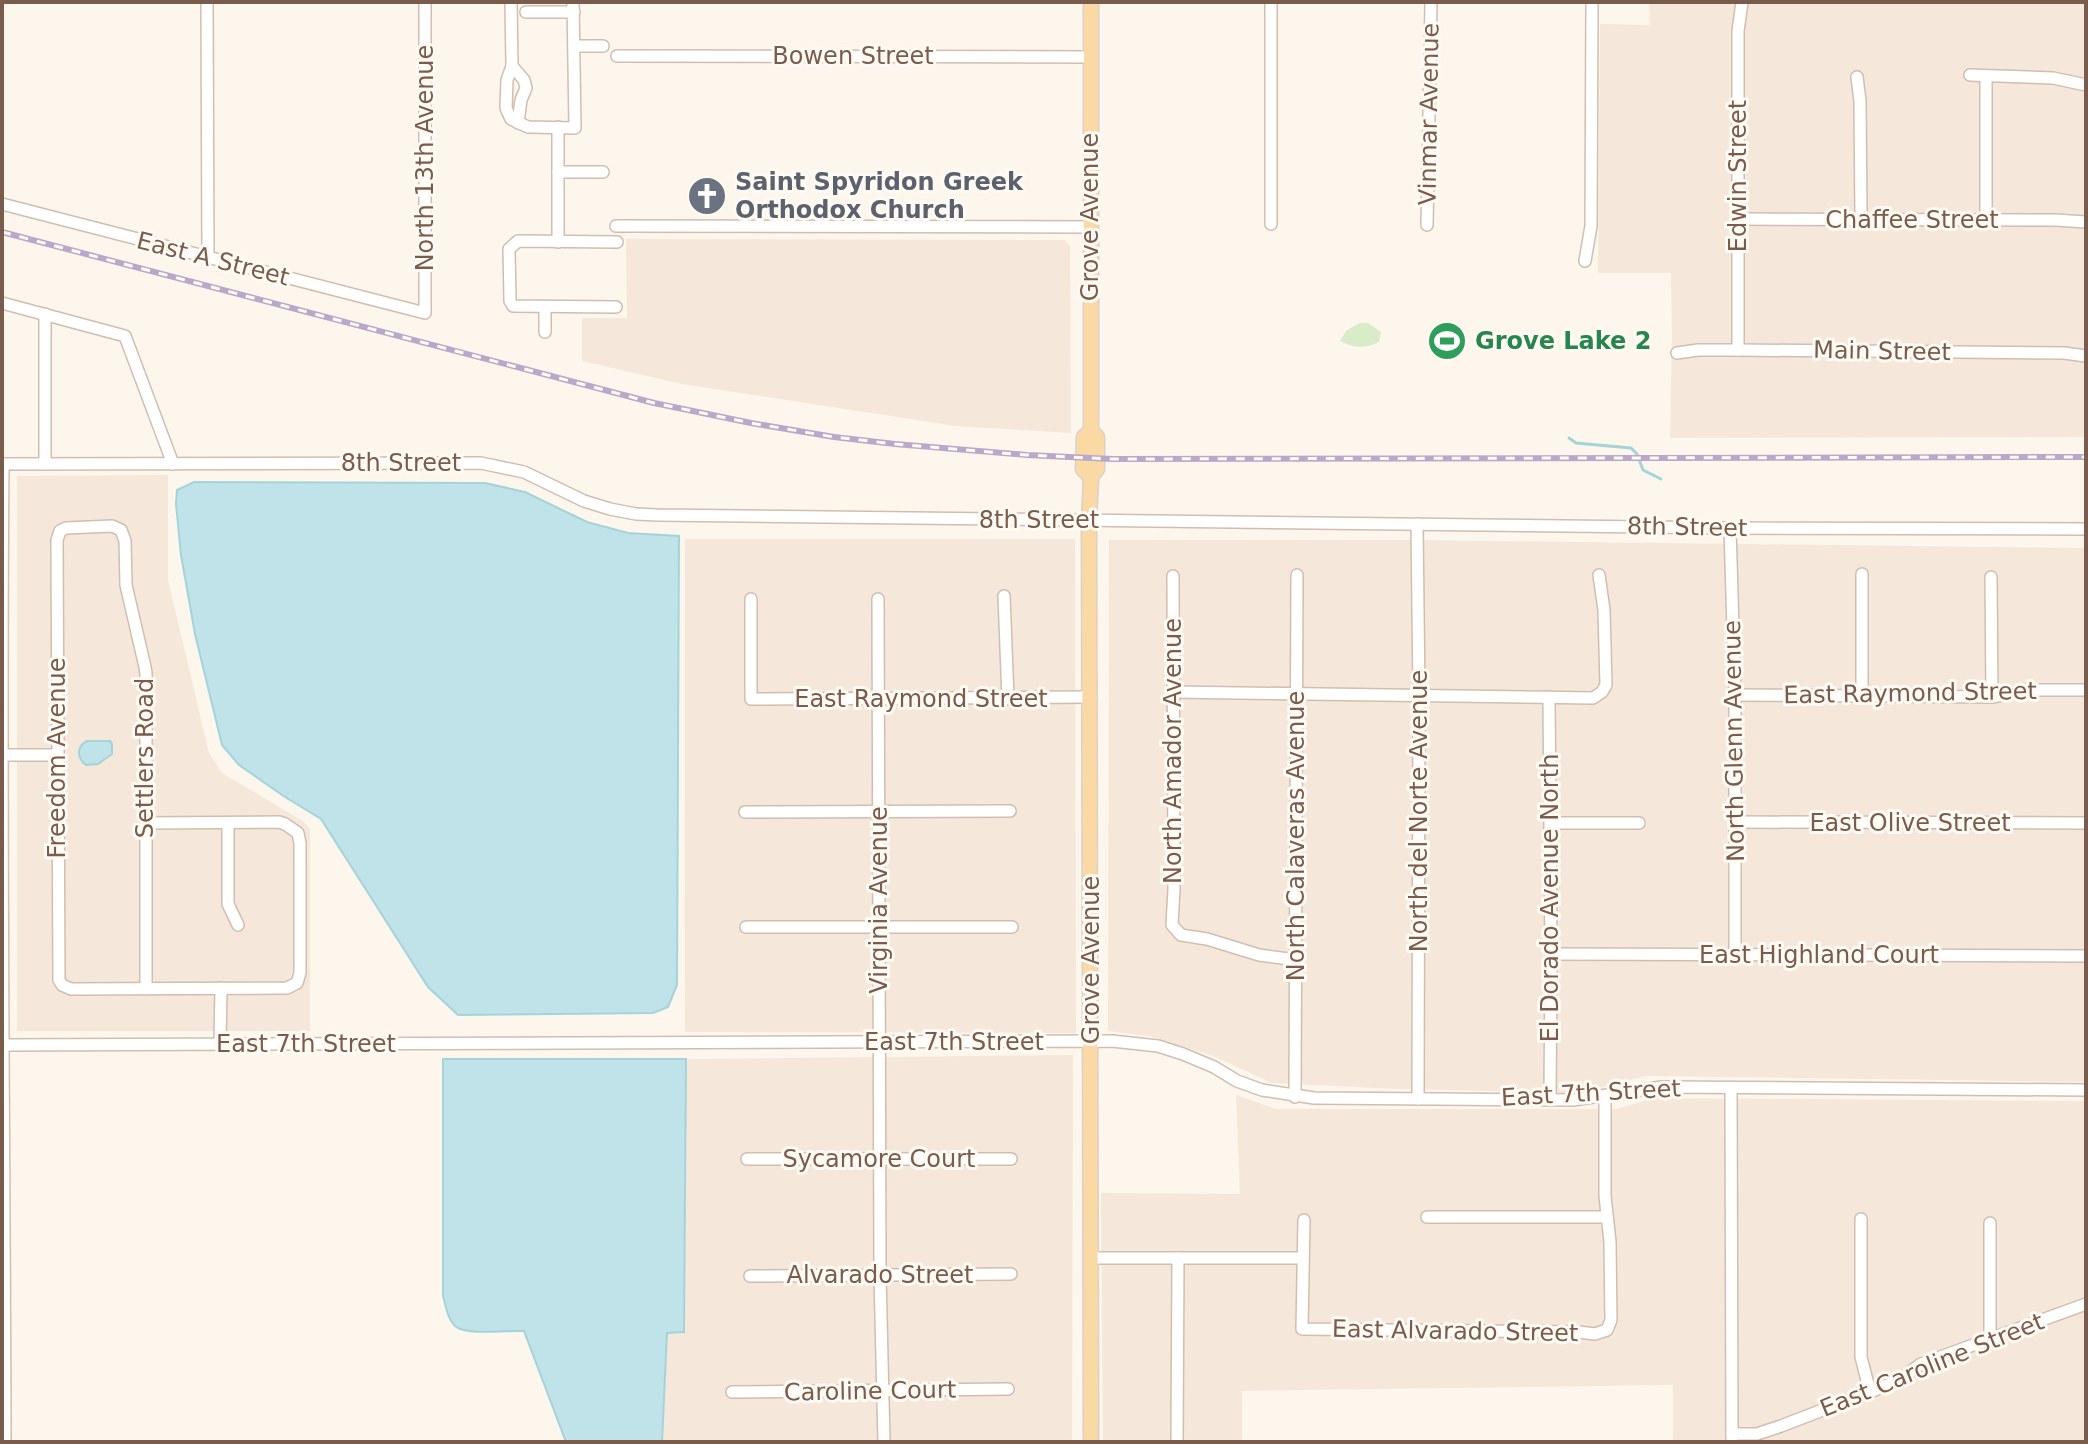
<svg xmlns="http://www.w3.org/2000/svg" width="2088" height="1444" font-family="'DejaVu Sans',sans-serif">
	<rect width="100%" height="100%" fill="#fdf6ec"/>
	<!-- residential -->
	<g fill="#f5e8da">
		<path d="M1649,2H2086V437L1670,438L1672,339L1671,273H1598L1600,24L1650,25Z"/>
		<path d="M626,239L1065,240L1070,246L1071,433L956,426L682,384L582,361V318H627Z"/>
		<path d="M168,475V580L209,753L222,773L303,821L310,829V1031H17V476Z"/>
		<path d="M685,539H1075L1076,1033L685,1032Z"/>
		<path d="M1109,540H1408L2086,548V1082L1646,1076L1579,1093L1397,1089L1272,1083L1213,1056L1149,1036L1108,1031Z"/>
		<path d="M1073,1055L1072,1442H662L667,1332H684L686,1059Z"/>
		<path d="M1236,1095L1276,1109H1617L1654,1098L2086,1101V1442H1673V1385L1242,1391V1442H1103L1101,1193L1240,1194Z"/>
	</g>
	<!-- green -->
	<path fill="#d8ecc9" d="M1359,323H1368L1381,332L1379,342C1365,349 1354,348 1340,341L1346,331Z"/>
	<!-- water -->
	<g fill="#bfe3e8" stroke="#a5d3da" stroke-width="2">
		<path d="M194,482L485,483L525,492L587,522L628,533L679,536L677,985L668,1007L653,1013L458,1015L428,987L321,819L285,797L239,765L222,745L195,634L181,555L176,504L177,490Z"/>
		<path d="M87,741H110L112,744V754L98,764L86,765C77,758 76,747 87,741Z"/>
		<path d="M443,1059H686L684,1332L667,1333L662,1442H566L524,1331C508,1330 466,1336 455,1326C447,1318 446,1306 443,1296Z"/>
	</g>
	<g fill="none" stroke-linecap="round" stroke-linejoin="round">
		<!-- stream -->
		<path stroke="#a5d3da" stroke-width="3" d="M1569,438L1576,443L1631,448L1637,454L1643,470L1661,479"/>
		<defs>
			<g id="minor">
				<path d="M207,2L208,258"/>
				<path d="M511,2L512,66L507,80L506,108L511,119L528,127L575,128L573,2"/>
				<path d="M526,12H574"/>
				<path d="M574,46H603"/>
				<path d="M617,56L1090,57"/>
				<path d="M512,66L524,80L526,88L521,100L518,123"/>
				<path d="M1970,75L2053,78L2086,85"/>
				<path d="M1857,77L1860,101L1861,220"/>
				<path d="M1986,77V220"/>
				<path d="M558,127V242"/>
				<path d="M558,172H603"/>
				<path d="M2,204L425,313V2"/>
				<path d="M1738,219L2055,220L2086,222"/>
				<path d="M1271,224V2"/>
				<path d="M1427,225L1431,2"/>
				<path d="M616,226L1091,227"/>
				<path d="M1585,261L1591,226L1592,2"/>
				<path d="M2,303L125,336L173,464"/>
				<path d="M545,307V332"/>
				<path d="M616,307L513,306L510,301L509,249L518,241L617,242"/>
				<path d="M1738,350V31L1742,2"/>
				<path d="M1677,353L1698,350H1738L2064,353L2086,356"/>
				<path d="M2,464L481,463L524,472L584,501L610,509L636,514L657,515L1730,528L2086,529"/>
				<path d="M3,464C0,790 4,1116 5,1442"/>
				<path d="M45,464V314"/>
				<path d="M1417,524L1419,695L1418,1099"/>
				<path d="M1730,528L1735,695V955"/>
				<path d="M1862,574V696"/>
				<path d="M1173,576L1174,889L1172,925L1181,935L1207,939L1259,955L1296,960"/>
				<path d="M1991,577L1992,697"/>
				<path d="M1004,596L1008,699"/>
				<path d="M751,599V699L1091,697"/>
				<path d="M878,599L880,1275L884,1442"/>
				<path d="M1174,692L1593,698L1602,692L1606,685L1604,610L1599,575"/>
				<path d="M1735,695L1992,697L2029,690H2086"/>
				<path d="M1549,697L1551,954L1550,1100"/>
				<path d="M2,755H57"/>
				<path d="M745,812L1010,811"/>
				<path d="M1735,822L2086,823"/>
				<path d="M146,823L279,822L285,824L298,833L300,843V973L297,983L287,988C215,988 143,989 71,989L62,985L59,980L57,540L60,531L66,528L112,526L121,530L125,541L126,585L145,667L146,673V989"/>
				<path d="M228,823V904L238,925"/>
				<path d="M1551,823H1639"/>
				<path d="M746,927H1012"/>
				<path d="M1551,954L2086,956"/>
				<path d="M220,1044L221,988"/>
				<path d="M2,1045L1112,1041L1158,1046L1183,1054L1214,1067L1237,1081L1262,1090L1314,1098L1573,1100L1662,1087L2086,1090"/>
				<path d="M1731,1088L1732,1442"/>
				<path d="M1295,1097L1297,575"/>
				<path d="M747,1159H1011"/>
				<path d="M1427,1217H1607"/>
				<path d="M1861,1219V1357L1870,1392"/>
				<path d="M1304,1220L1302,1329L1579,1332L1595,1334L1607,1330L1611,1320L1610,1242L1605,1196V1096"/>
				<path d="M1990,1223V1340"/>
				<path d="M1091,1258H1302"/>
				<path d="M750,1276L1011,1274"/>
				<path d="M732,1392L1008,1389"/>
				<path d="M1732,1434H1757L1781,1426L1898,1381L1921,1364L2086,1304"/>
				<path d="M1177,1442L1178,1258"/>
			</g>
			<g id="major">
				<path d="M1091,2V431L1097,437V469L1091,477L1089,520L1091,1442"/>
				<path d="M1091,477L1083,469L1084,437L1091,431"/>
			</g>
		</defs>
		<!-- minor casing -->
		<use href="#minor" stroke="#d1beb0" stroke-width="14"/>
		<!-- major casing -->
		<use href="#major" stroke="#dad1cd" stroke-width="17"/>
		<!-- minor -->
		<use href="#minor" stroke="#fff" stroke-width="11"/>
		<!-- major -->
		<use href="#major" stroke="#fbd9a5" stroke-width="14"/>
		<defs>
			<path id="rail" d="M2,232L654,403L751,423L834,437L895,444L1027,455L1112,459L2086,457"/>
		</defs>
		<!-- rail casing -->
		<use href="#rail" stroke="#b9a8c9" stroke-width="6"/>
		<!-- rail -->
		<use href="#rail" stroke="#fffaf3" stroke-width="3" stroke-dasharray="9" stroke-linecap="butt"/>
	</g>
	<!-- icons -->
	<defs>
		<symbol id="church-disc" viewBox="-11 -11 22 22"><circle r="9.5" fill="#6b7280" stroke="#fffaf3"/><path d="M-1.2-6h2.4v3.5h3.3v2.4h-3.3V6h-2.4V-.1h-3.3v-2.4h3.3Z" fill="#fff"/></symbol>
		<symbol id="stadium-disc" viewBox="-11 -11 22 22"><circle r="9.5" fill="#2e9e5b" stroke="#fffaf3"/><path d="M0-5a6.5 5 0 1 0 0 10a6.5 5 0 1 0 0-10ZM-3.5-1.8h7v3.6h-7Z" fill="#fff"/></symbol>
	</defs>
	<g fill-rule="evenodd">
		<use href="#church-disc" x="685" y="174" width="44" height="44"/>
		<use href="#stadium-disc" x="1425" y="319" width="44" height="44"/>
	</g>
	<g text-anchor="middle" stroke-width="6" stroke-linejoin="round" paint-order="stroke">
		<!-- street labels -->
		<g font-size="24" fill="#7a5c4d" stroke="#fffaf3">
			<text x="853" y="64">Bowen Street</text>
			<text transform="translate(1429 114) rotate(-89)" y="8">Vinmar Avenue</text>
			<text transform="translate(425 158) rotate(-90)" y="8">North 13th Avenue</text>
			<text transform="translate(1738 176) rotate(-90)" y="8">Edwin Street</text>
			<text transform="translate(1090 217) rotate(-90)" y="8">Grove Avenue</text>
			<text x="1912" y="228">Chaffee Street</text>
			<text transform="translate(213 259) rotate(14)" y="8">East A Street</text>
			<text transform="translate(1882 351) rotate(1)" y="8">Main Street</text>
			<text x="401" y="471">8th Street</text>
			<text x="1039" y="528">8th Street</text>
			<text transform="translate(1687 527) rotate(1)" y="8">8th Street</text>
			<text transform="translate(1910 693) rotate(-1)" y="8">East Raymond Street</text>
			<text x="921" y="707">East Raymond Street</text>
			<text transform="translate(1734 741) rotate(-91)" y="8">North Glenn Avenue</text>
			<text transform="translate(1173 751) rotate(-90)" y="8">North Amador Avenue</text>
			<text transform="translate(57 758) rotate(-90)" y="8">Freedom Avenue</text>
			<text transform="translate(145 758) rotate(-90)" y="8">Settlers Road</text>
			<text transform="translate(1419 811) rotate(-90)" y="8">North del Norte Avenue</text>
			<text x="1910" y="831">East Olive Street</text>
			<text transform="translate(1296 836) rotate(-90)" y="8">North Calaveras Avenue</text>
			<text transform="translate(1550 898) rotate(-90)" y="8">El Dorado Avenue North</text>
			<text transform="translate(879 900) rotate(-90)" y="8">Virginia Avenue</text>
			<text x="1819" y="963">East Highland Court</text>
			<text transform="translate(1091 960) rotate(-90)" y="8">Grove Avenue</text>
			<text x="954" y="1050">East 7th Street</text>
			<text x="306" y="1052">East 7th Street</text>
			<text transform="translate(1591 1093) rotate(-3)" y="8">East 7th Street</text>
			<text x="879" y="1167">Sycamore Court</text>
			<text x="880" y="1283">Alvarado Street</text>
			<text transform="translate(1455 1331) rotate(1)" y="8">East Alvarado Street</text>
			<text transform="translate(1932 1365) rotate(-22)" y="8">East Caroline Street</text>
			<text transform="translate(870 1391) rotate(-1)" y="8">Caroline Court</text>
		</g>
		<!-- worship labels -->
		<g font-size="24" font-weight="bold" fill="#5b616d" stroke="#fffaf3" text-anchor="start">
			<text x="735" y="190">Saint Spyridon Greek<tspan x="735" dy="28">Orthodox Church</tspan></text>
		</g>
		<!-- leisure labels -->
		<g font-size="24" font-weight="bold" fill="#27864d" stroke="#fffaf3" text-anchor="start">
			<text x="1475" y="349">Grove Lake 2</text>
		</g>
	</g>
	<!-- border -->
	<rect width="2088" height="1444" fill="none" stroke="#7a5c4d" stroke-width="8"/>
</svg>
